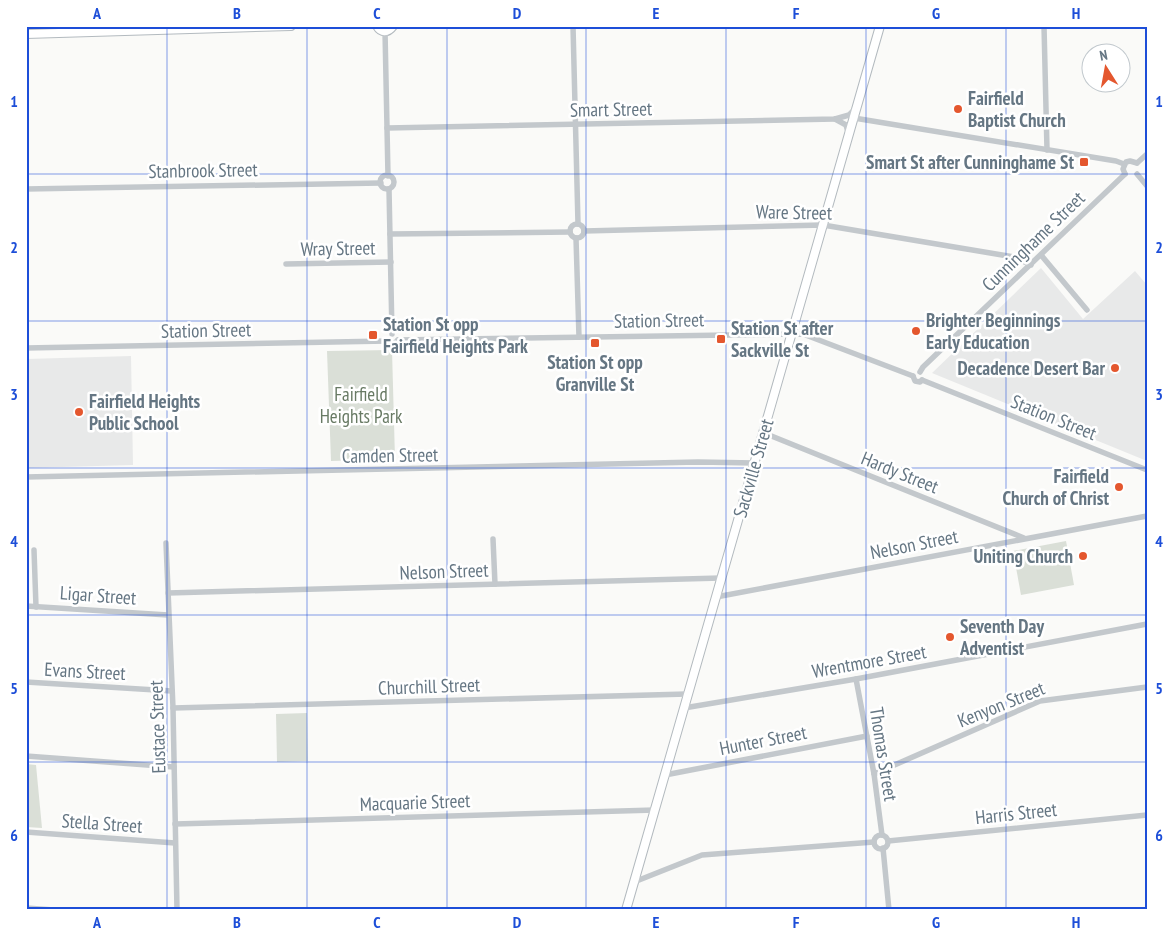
<svg xmlns="http://www.w3.org/2000/svg" width="1173" height="936" font-family="'PT Sans Narrow',sans-serif">
	<rect width="100%" height="100%" fill="#fafaf8"/>
	<!-- built -->
	<g fill="#e8e9e9">
		<path d="M1041,268L1083,319L1135,271L1147,285V461L932,373Z"/>
		<path d="M131,356L133,465L26,468V359Z"/>
	</g>
	<!-- green -->
	<g fill="#dadfd7">
		<path d="M392,350L395,459L331,461L327,351Z"/>
		<path d="M1066,541L1074,585L1021,595L1013,551Z"/>
		<path d="M307,713L308,761L277,762L276,714Z"/>
		<path d="M26,764L36,765L42,828L26,827Z"/>
	</g>
	<g fill="none" stroke-linecap="round" stroke-linejoin="round">
		<defs>
			<g id="secondary">
				<path d="M377,26C381,33 388,33 393,26"/>
				<path d="M26,34L291,26"/>
				<path d="M626,910L880,26"/>
			</g>
		</defs>
		<!-- secondary casing -->
		<use href="#secondary" stroke="#b3babf" stroke-width="10"/>
		<!-- minor -->
		<g stroke="#c3c8cc" stroke-width="5.5">
			<path d="M573,26L578,224"/>
			<path d="M1044,26L1047,150"/>
			<path d="M385,31L388,176"/>
			<path d="M854,118L1116,161L1124,164"/>
			<path d="M835,119L846,125L848,132"/>
			<path d="M387,128L835,119L849,115L856,108"/>
			<path d="M1137,163L1147,154"/>
			<path d="M1125,174L1123,169L1126,162L1130,161L1137,163"/>
			<path d="M1137,174L1147,186"/>
			<circle cx="387" cy="182" r="7"/>
			<path d="M26,189L381,183"/>
			<path d="M389,189L392,334"/>
			<circle cx="577" cy="231" r="7"/>
			<path d="M584,231L823,225L1014,257L1031,265"/>
			<path d="M390,234L570,232"/>
			<path d="M576,238L579,337"/>
			<path d="M1041,255L1087,310"/>
			<path d="M286,264L391,262"/>
			<path d="M398,340L803,334L913,376"/>
			<path d="M387,341L388,343L393,345L398,340"/>
			<path d="M26,348L387,341"/>
			<path d="M920,372L923,367L1125,174"/>
			<path d="M913,376L915,381L920,382L922,380"/>
			<path d="M922,380L1147,470"/>
			<path d="M764,433L1024,538"/>
			<path d="M26,477L698,462L755,463"/>
			<path d="M493,539L495,584"/>
			<path d="M166,543L173,708L177,910"/>
			<path d="M34,550L36,607"/>
			<path d="M168,593L721,578"/>
			<path d="M716,597L1147,516"/>
			<path d="M26,606L168,615"/>
			<path d="M856,679L874,774L882,835"/>
			<path d="M26,682L172,691"/>
			<path d="M173,708L687,694"/>
			<path d="M684,708L856,679L1147,624"/>
			<path d="M26,756L174,767"/>
			<path d="M874,774L1040,701L1147,687"/>
			<path d="M665,775L867,736"/>
			<path d="M175,824L655,810"/>
			<path d="M26,832L175,843"/>
			<circle cx="881" cy="842" r="7"/>
			<path d="M888,841L1147,815"/>
			<path d="M883,848L889,910"/>
			<path d="M634,882L702,855L874,842"/>
			<path d="M26,908L54,910"/>
		</g>
		<!-- secondary -->
		<use href="#secondary" stroke="#fff" stroke-width="8"/>
	</g>
	<!-- grid -->
	<path fill="none" stroke="#1d4ed8" stroke-width="1" stroke-opacity="0.55" d="M167,26V910M307,26V910M447,26V910M586,26V910M726,26V910M866,26V910M1006,26V910M26,174H1147M26,321H1147M26,468H1147M26,615H1147M26,762H1147"/>
	<!-- markers -->
	<g fill="#e4572e" stroke="#fff" stroke-width="2">
		<circle cx="958" cy="109" r="5"/>
		<rect x="1079" y="157" width="10" height="10" rx="2.5"/>
		<circle cx="916" cy="331" r="5"/>
		<rect x="368" y="330" width="10" height="10" rx="2.5"/>
		<rect x="716" y="334" width="10" height="10" rx="2.5"/>
		<rect x="590" y="338" width="10" height="10" rx="2.5"/>
		<circle cx="1115" cy="368" r="5"/>
		<circle cx="79" cy="412" r="5"/>
		<circle cx="1119" cy="487" r="5"/>
		<circle cx="1083" cy="556" r="5"/>
		<circle cx="950" cy="637" r="5"/>
	</g>
	<g text-anchor="middle" stroke-width="5" stroke-linejoin="round" paint-order="stroke">
		<!-- poi labels -->
		<g font-size="19" font-weight="bold" fill="#657683" stroke="#fff" text-anchor="start">
			<text x="968" y="105">Fairfield<tspan x="968" dy="22">Baptist Church</tspan></text>
			<text x="1074" y="169" text-anchor="end">Smart St after Cunninghame St</text>
			<text x="926" y="327">Brighter Beginnings<tspan x="926" dy="22">Early Education</tspan></text>
			<text x="383" y="331">Station St opp<tspan x="383" dy="22">Fairfield Heights Park</tspan></text>
			<text x="731" y="335">Station St after<tspan x="731" dy="22">Sackville St</tspan></text>
			<text x="595" y="369" text-anchor="middle">Station St opp<tspan x="595" dy="22">Granville St</tspan></text>
			<text x="1105" y="375" text-anchor="end">Decadence Desert Bar</text>
			<text x="89" y="408">Fairfield Heights<tspan x="89" dy="22">Public School</tspan></text>
			<text x="1109" y="483" text-anchor="end">Fairfield<tspan x="1109" dy="22">Church of Christ</tspan></text>
			<text x="1073" y="563" text-anchor="end">Uniting Church</text>
			<text x="960" y="633">Seventh Day<tspan x="960" dy="22">Adventist</tspan></text>
		</g>
		<!-- street labels -->
		<g font-size="19" fill="#657683" stroke="#fff">
			<text transform="translate(611 109) rotate(-1)" y="7">Smart Street</text>
			<text transform="translate(203 170) rotate(-1)" y="7">Stanbrook Street</text>
			<text transform="translate(794 212) rotate(1)" y="7">Ware Street</text>
			<text transform="translate(1033 241) rotate(-44)" y="7">Cunninghame Street</text>
			<text transform="translate(338 248) rotate(-1)" y="7">Wray Street</text>
			<text transform="translate(659 320) rotate(-1)" y="7">Station Street</text>
			<text transform="translate(206 330) rotate(-1)" y="7">Station Street</text>
			<text transform="translate(1054 417) rotate(22)" y="7">Station Street</text>
			<text transform="translate(390 455) rotate(-1)" y="7">Camden Street</text>
			<text transform="translate(753 468) rotate(-74)" y="7">Sackville Street</text>
			<text transform="translate(900 472) rotate(22)" y="7">Hardy Street</text>
			<text transform="translate(914 544) rotate(-11)" y="7">Nelson Street</text>
			<text transform="translate(444 571) rotate(-2)" y="7">Nelson Street</text>
			<text transform="translate(98 595) rotate(4)" y="7">Ligar Street</text>
			<text transform="translate(869 661) rotate(-10)" y="7">Wrentmore Street</text>
			<text transform="translate(85 671) rotate(3)" y="7">Evans Street</text>
			<text transform="translate(429 686) rotate(-2)" y="7">Churchill Street</text>
			<text transform="translate(1001 704) rotate(-22)" y="7">Kenyon Street</text>
			<text transform="translate(157 727) rotate(-92)" y="7">Eustace Street</text>
			<text transform="translate(763 740) rotate(-11)" y="7">Hunter Street</text>
			<text transform="translate(884 754) rotate(81)" y="7">Thomas Street</text>
			<text transform="translate(415 802) rotate(-2)" y="7">Macquarie Street</text>
			<text transform="translate(1016 813) rotate(-6)" y="7">Harris Street</text>
			<text transform="translate(102 823) rotate(4)" y="7">Stella Street</text>
		</g>
		<!-- park labels -->
		<g font-size="19" fill="#687a64" stroke="#fff">
			<text x="361" y="401">Fairfield<tspan x="361" dy="22">Heights Park</tspan></text>
		</g>
	</g>
	<!-- border -->
	<rect width="1173" height="936" fill="none" stroke="#ffffff" stroke-width="55"/>
	<!-- north arrow -->
	<g transform="translate(1106 68) rotate(349)"><circle r="24" fill="#ffffff" stroke="#c1c8cd"/>
	<path d="M0-4L9 19L0 12L-9 19Z" fill="#e4572e"/>
	<text y="-8" font-size="14" font-weight="bold" text-anchor="middle" fill="#657683">N</text>
	</g>
	<rect x="28" y="28" width="1118" height="880" fill="none" stroke="#1d4ed8" stroke-width="2"/>
	<g font-size="16" text-anchor="middle" font-weight="bold" fill="#1d4ed8">
		<text x="97" y="19">A</text>
		<text x="237" y="19">B</text>
		<text x="377" y="19">C</text>
		<text x="517" y="19">D</text>
		<text x="656" y="19">E</text>
		<text x="796" y="19">F</text>
		<text x="936" y="19">G</text>
		<text x="1076" y="19">H</text>
		<text x="14" y="107">1</text>
		<text x="1159" y="107">1</text>
		<text x="14" y="253">2</text>
		<text x="1159" y="253">2</text>
		<text x="14" y="400">3</text>
		<text x="1159" y="400">3</text>
		<text x="14" y="547">4</text>
		<text x="1159" y="547">4</text>
		<text x="14" y="694">5</text>
		<text x="1159" y="694">5</text>
		<text x="14" y="841">6</text>
		<text x="1159" y="841">6</text>
		<text x="97" y="928">A</text>
		<text x="237" y="928">B</text>
		<text x="377" y="928">C</text>
		<text x="517" y="928">D</text>
		<text x="656" y="928">E</text>
		<text x="796" y="928">F</text>
		<text x="936" y="928">G</text>
		<text x="1076" y="928">H</text>
	</g>
</svg>
